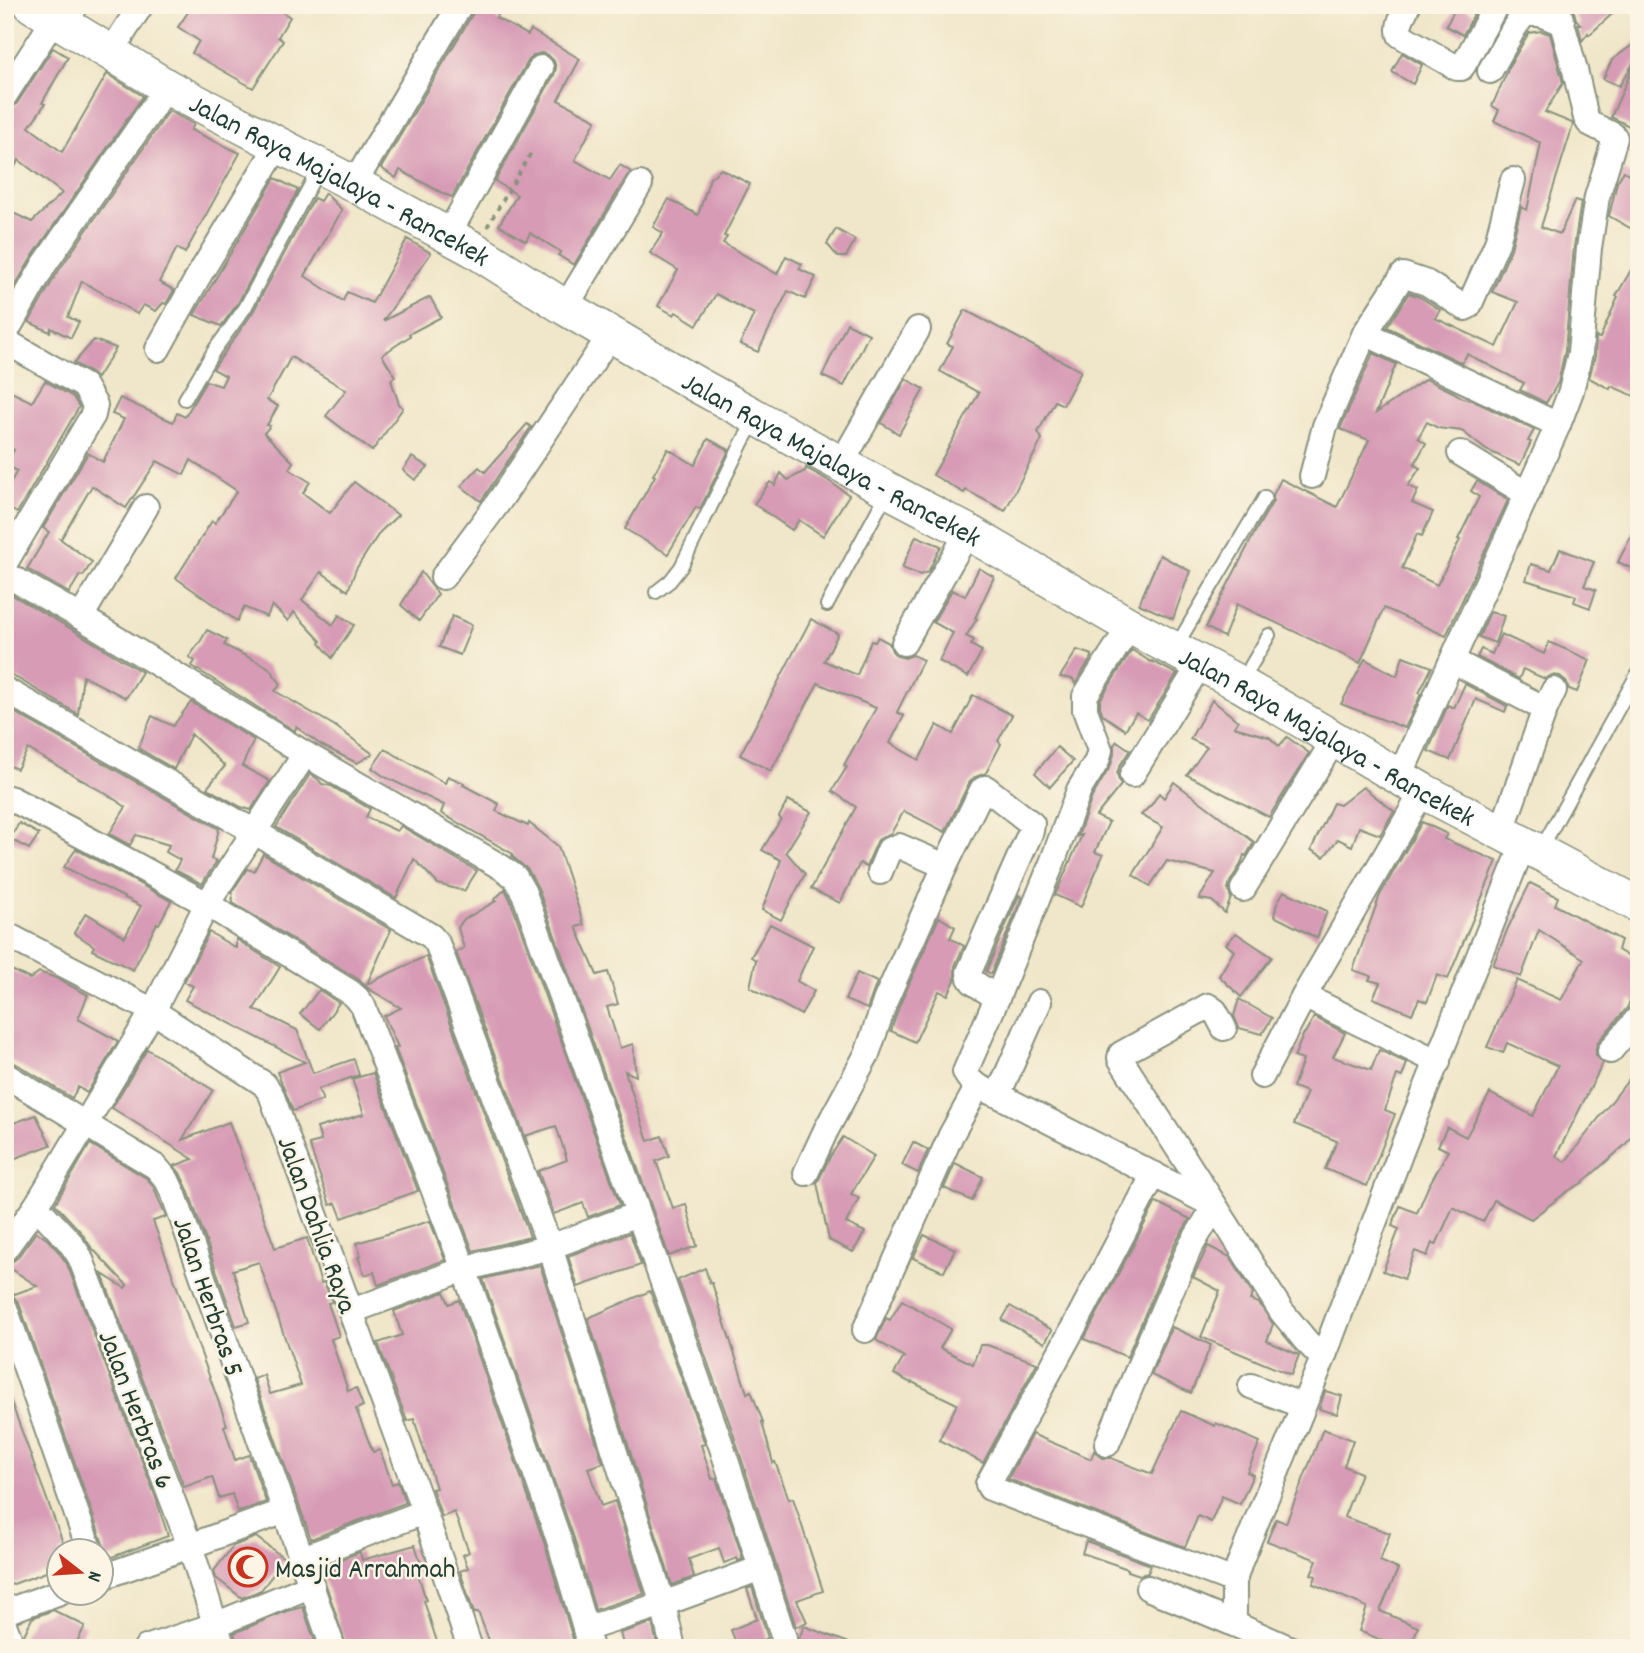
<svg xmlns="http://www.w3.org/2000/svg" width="1644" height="1653" font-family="Dekko,sans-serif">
	<rect width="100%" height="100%" fill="#fcf5e5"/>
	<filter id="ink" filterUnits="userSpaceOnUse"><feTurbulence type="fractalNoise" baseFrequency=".0143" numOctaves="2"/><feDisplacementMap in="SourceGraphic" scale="14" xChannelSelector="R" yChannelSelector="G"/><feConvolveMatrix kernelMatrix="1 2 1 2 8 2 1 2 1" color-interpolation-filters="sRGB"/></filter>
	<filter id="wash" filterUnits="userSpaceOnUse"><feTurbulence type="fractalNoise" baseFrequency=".00686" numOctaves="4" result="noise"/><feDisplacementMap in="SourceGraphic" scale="28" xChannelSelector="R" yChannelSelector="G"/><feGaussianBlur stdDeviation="1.57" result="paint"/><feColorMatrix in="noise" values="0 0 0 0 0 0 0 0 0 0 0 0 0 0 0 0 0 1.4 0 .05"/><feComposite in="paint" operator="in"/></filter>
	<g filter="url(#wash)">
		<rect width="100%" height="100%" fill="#f0e6c9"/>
		<g id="blocks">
			<!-- building -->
			<g fill="#d79bb5">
				<path d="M193,5H271L290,17L278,37L283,41L253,88L192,53L199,41L178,27Z"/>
				<path d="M475,5H487L499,13L496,18L528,35L531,30L580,59L558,100L596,120L575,160L610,180L620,165L631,172L627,176L574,265L558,255L561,252L530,233L526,241L499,225L517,195L495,181L554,75L556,68L554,61L548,55L541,53L534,55L528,61L452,197L444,194L400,170L396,178L381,168L473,13Z"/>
				<path d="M1457,5H1461L1474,14L1463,35L1446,26Z"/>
				<path d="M1572,5H1622L1589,35L1588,33L1582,41L1578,24H1580L1576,19Z"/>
				<path d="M1541,31L1550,34L1563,83L1545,112L1572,123L1573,125L1541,227L1560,234L1575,200L1581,202L1574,247L1565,351L1558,383L1546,403L1520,390L1524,383L1467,354L1462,363L1387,327L1409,293L1420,297L1440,310L1435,318L1497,347L1518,302L1492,292L1511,249L1521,207L1527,210L1541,143L1494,121L1499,110L1492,106L1510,65L1527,36L1529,33Z"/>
				<path d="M1639,40V131L1611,117L1637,58L1619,86L1603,79L1612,60Z"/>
				<path d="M53,48L68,57L42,103L45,104L29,127L62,152L107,74L143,96L32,257L5,303V209L32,222L62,193L19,160L5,182V110L12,108L17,103Z"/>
				<path d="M1402,53L1422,65L1413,84L1392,72Z"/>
				<path d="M169,111L194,124L191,130L240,153L185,253L177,248L159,282L174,290L166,304L163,303L156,311L143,305L137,314L82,281L68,317L79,322L71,338L51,328L50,332L29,322L57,273Z"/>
				<path d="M721,169L750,184L724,236L727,237L723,243L777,274L786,256L802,264L799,269L816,277L805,299L788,291L758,352L740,344L754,314L716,294L697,325L676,312L674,315L658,306L678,270L650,253L663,233L653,227L669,199L698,215L710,178Z"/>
				<path d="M1624,171L1639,181V233L1609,216L1617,182Z"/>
				<path d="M275,178L298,190L238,303L221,326L194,315Z"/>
				<path d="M325,193L342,210L305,276L343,301L347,292L372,303L407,239L431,253L383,321L430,297L441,317L409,334L410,336L382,355L395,376L391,380L399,404L403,408L372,451L326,416L346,390L291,357L267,400L278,406L267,425L270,426L264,433L293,462L289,469L310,482L303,493L330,513L354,482L398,515L380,532L356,569L348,591L321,572L302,600L333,625L339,615L354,625L332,658L320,643L321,641L294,612L288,621L272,605L267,617L244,607L237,621L176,578L212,521L215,523L237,491L191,460L184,475L157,461L126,508L92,486L61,539L59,538L92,562L83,576L80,575L69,593L27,569L49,532L43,528L88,453L103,462L124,419L112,414L120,398L173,422L177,413L185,417L206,381L221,386L226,376L213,369L253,312L314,198L320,201Z"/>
				<path d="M836,229L855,240L846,257H838L827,244Z"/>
				<path d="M1639,256V398L1611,386L1610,389L1589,378L1595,356L1596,337L1600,338L1618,297L1616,296Z"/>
				<path d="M965,310L1081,371L1063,405L1055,401L1038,432L1042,439L1005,511L966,490L964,493L933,475L979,393L940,371L953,346L947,344Z"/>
				<path d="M847,323L869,334L844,386L822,376Z"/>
				<path d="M94,340L116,348L97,378L91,373L74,363Z"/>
				<path d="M1373,353L1396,364L1376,413L1426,379L1453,392L1463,398L1472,400L1534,430L1528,441L1531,442L1520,465L1486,450L1462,431L1438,428L1427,422L1418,438L1426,443L1414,465L1420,468L1408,486L1418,490L1412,503L1433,512L1422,536L1417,534L1402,568L1437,585L1460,540L1458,539L1479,497L1471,491L1477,481L1508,500L1446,636L1384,608L1360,663L1237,604L1224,637L1206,627L1255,532L1273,501V495L1281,479L1337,507L1369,440L1340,429Z"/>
				<path d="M906,379L924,389L899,434L881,423Z"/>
				<path d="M45,381L73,397L79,407L17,513L5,506V492L17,471L6,465L14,450L5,442V389L32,402Z"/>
				<path d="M527,424L531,427L481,501L461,486L479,467L485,472Z"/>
				<path d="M708,439L729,450L700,509L696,507L668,554L625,529L655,476L653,475L668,449L695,465Z"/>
				<path d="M412,457L428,467L415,480L403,470Z"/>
				<path d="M806,468L826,479L849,495L823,536L799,520L792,530L754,504L770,482L775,485L781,473L788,480L805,471Z"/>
				<path d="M1639,520V572L1618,562Z"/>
				<path d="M916,536L941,546L928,572L920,575L902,568Z"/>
				<path d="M1560,549L1594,562L1584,586L1596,590L1590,608L1574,602L1576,596L1526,580L1531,564L1551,570Z"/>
				<path d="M1160,555L1190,571L1173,619L1139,604Z"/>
				<path d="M979,568L994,577L975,618L977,619L966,636L974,640L971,645L982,651L968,677L939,661L953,633L933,622L952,590L965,596Z"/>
				<path d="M421,572L438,594L419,621L401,605Z"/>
				<path d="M12,595L73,630L142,672L126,698L83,676L78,714L5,671V596Z"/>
				<path d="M1490,612L1504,616L1495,643L1479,637Z"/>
				<path d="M452,616L472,625L460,655L439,647Z"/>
				<path d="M811,619L838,634L824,661L857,675L871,641L875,642L878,637L889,643L892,651L897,656L905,658L913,655L923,660L897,712L904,716L890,743L919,760L937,725L953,734L973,695L1012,715L998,741L1001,744L986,773L975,777L969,783L945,832L904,811L891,833L878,840L866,867L860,863L840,903L811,889L856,807L832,791L847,767L844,765L876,708L818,683L771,771L740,755Z"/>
				<path d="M207,630L227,640L224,645L268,667L281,684L275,691L335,726L373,754L357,763L321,745L296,727L295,731L192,666L195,661L189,657L200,642Z"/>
				<path d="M1501,634L1544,654L1549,642L1590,660L1577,692L1569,689L1566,681L1560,676L1552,675L1545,679L1523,669L1519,679L1477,657L1481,649L1492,654Z"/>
				<path d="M1077,650L1092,655V657L1075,684L1073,679L1060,677Z"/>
				<path d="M1132,650L1151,662L1152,661L1177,674L1148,720L1136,713L1125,730L1103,715L1100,707V700Z"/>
				<path d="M1403,656L1432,667L1419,693L1421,694L1405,728L1341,704L1365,659L1397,676Z"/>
				<path d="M1465,684L1507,706L1505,712L1476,699L1450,760L1428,751L1448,705L1454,708Z"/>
				<path d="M1212,700L1238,721L1234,727L1269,737L1279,746L1287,737L1309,753L1269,817L1187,775L1207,747L1190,739Z"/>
				<path d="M191,702L254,740L242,766L270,781L251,810L241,807L207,788L225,766L191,734L174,769L138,748L152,716L173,726Z"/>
				<path d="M5,707L219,829L211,859L217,861L202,884L175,870L180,860L166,852L169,845L136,835L130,845L109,834L126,807L108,795L28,749L17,769L5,764Z"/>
				<path d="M1117,741L1130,750L1119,767L1117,774L1119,781L1121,785L1096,816L1109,822L1095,852L1103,855L1081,907L1055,895L1082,835L1078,836L1092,797L1111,765L1114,754V745Z"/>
				<path d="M1057,747L1073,761L1050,787L1035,773Z"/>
				<path d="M385,749L445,783L448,776L464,783L463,785L499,804L496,811L528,826L529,823L558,846L584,925L576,927L597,975L608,972L618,1004L607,1007L620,1048L633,1044L636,1076L625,1071L648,1141L662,1136L669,1156L656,1161L673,1208L686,1204L697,1246L669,1256L538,888L528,870L512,856L513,854L441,813L444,805L385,777L372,768Z"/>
				<path d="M310,774L318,779L322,784L331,786L370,809L366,817L397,831L401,826L477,871L464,891L438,884L414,859L396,898L276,827Z"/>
				<path d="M1174,782L1254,842L1246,856L1244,855L1241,864L1230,882L1228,889L1231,898L1225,913L1212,901L1199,899L1215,873L1167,861L1150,886L1133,875L1163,827L1141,815L1152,804L1159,793L1164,798Z"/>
				<path d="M1363,787L1394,811L1380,835L1359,827L1352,846L1338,839L1324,857L1311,850L1333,803L1340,805Z"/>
				<path d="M788,800L811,812L786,852L805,874L781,920L762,910L781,860L762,850L781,819L779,817Z"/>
				<path d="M1422,822L1447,834L1444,839L1497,861L1448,979L1437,975L1427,1002L1419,999L1412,1014L1373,998L1380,983L1369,980L1371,976L1353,970L1380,895Z"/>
				<path d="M19,823L39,834L29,849L10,839Z"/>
				<path d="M76,849L171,901L159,924L157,923L133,970L92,950L94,946L74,933L86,913L125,937L141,906L64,867Z"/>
				<path d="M263,854L391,930L367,984L426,956L530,1237L473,1251L395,1048L398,1047L384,1016L401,1008L369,989L358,979L233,903L232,892L247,869L254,871Z"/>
				<path d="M1530,883L1558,897L1555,905L1621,940L1618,950L1639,963V1003H1636L1631,999L1627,1008L1598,1042L1596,1048V1055L1603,1063L1556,1156L1565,1162L1639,1066V1126L1625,1145L1582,1183L1568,1191L1531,1219L1494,1200L1483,1222L1453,1207L1436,1245L1432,1243L1427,1256L1415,1251L1404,1279L1383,1271L1399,1229L1392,1226L1400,1206L1417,1213L1428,1187L1448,1151L1438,1146L1447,1127L1466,1137L1490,1093L1533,1116L1558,1066L1507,1043L1503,1053L1487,1047L1517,980L1561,1000L1584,959L1539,930L1521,977L1493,965L1508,928Z"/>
				<path d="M505,889L510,899L620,1205L588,1217L583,1203L554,1214L538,1171L567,1160L561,1141L556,1126L525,1136L528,1145L456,952L464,948L458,928L463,920L496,901L494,900Z"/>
				<path d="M1284,891L1327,911L1317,938L1274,916L1277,903Z"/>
				<path d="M1019,895L1022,897L991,974L986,971Z"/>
				<path d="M939,917L955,927L950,938L964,946L955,966V980L948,995L939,991L915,1042L891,1031L900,1004Z"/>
				<path d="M770,924L813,946L797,981L814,991L801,1015L750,987L756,960L751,957Z"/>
				<path d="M209,932L236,948V939L280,967L254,1009L297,1030L313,1073L354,1059L359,1075L318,1089L323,1100L293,1111L277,1072L305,1062L185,1000L193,986L184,982Z"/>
				<path d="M1236,933L1272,957L1241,997L1219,976L1234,951L1226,944Z"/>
				<path d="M5,967L30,979L39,972L56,978L88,995L78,1019L118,1041L87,1093L78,1087L72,1098L13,1062L5,1060Z"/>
				<path d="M857,973L877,982L867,1009L845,1000Z"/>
				<path d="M319,990L339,1003L320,1029L300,1014Z"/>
				<path d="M1239,999L1272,1018L1262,1034L1239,1028L1234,1016Z"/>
				<path d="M1314,1017L1345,1033L1333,1057L1371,1070L1379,1050L1407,1063L1402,1077L1397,1075L1385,1110L1395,1114L1367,1186L1325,1169L1337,1141L1294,1124L1307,1092L1293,1087L1303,1060L1294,1057L1304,1033H1305Z"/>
				<path d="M147,1049L213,1090L182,1140L229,1122L275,1248L307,1238L321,1283L324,1282L332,1302L328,1303L339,1336L331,1339L348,1391L356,1388L363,1406L356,1409L373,1452L380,1450L392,1484L398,1482L405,1503L311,1539L254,1379L264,1375L270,1394L301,1385L259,1262L233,1270L249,1322L236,1326L188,1190L180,1173L174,1166L193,1159L112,1108Z"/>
				<path d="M373,1073L418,1191L342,1218L336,1203L330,1205L309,1144L321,1141L317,1128L364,1114L352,1079Z"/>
				<path d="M36,1115L51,1145L5,1162V1126Z"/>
				<path d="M843,1137L874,1156L851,1194L859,1198L846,1223L865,1232L853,1252L829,1240L817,1183L830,1157Z"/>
				<path d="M913,1142L928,1150L918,1173L902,1165Z"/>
				<path d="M90,1144L146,1178L154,1188L166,1217L153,1221L227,1425L224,1426L235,1460L249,1455L266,1502L238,1512L232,1494L219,1498L212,1477L184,1487L102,1274L125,1288L127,1285L91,1247L81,1232L55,1204Z"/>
				<path d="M955,1163L983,1177L972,1201L944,1188Z"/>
				<path d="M1156,1202L1190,1219L1175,1243L1127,1357L1084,1339Z"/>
				<path d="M430,1221L445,1260L378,1285L374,1272L365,1275L358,1257L361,1256L357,1243Z"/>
				<path d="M36,1232L47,1239L58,1251L67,1264L156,1498L168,1536L104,1560V1547L19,1303L12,1295L37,1286L7,1266L17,1258Z"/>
				<path d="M630,1233L641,1265L578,1287L568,1256Z"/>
				<path d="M924,1235L955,1249L944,1272L913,1258Z"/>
				<path d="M1208,1246L1230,1257L1253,1294L1250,1300L1259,1303L1273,1324L1267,1341L1299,1355L1291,1375L1201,1337L1220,1291L1193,1277Z"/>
				<path d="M540,1265L603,1463L588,1468L601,1506L615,1501L644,1594L595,1610L574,1538L483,1279Z"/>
				<path d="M705,1268L710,1283H712L747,1393L751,1391L763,1422H762L773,1463L775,1462L789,1499L793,1498L823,1591L797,1600L807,1622L796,1627L733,1433L678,1280Z"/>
				<path d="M650,1291L705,1444L701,1445L712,1479L716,1478L743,1559L738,1561L737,1558L724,1563L719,1548L689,1559L694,1577L672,1585L588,1318Z"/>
				<path d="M444,1292L449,1304L459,1300L546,1548L575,1646L569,1648H492L478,1612L474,1613L460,1571L468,1568L463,1555L469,1552L454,1512L442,1517L432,1489L436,1488L414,1419L407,1421L378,1343L402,1335L394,1311Z"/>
				<path d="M902,1300L951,1329L940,1348L973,1364L980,1345H987L1037,1363L983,1463L939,1440L957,1404L912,1382L911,1383L894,1374L904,1357L876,1340L886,1318L890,1320Z"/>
				<path d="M1010,1306L1052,1330L1045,1343L1002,1320Z"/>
				<path d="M1172,1327L1211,1345L1191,1393L1151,1375Z"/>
				<path d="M7,1391L66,1551H60V1567L5,1587V1392Z"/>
				<path d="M1325,1391L1342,1396L1337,1414L1319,1409Z"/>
				<path d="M1181,1411L1215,1426L1216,1423L1260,1442L1247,1472L1253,1475L1240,1504L1222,1496L1211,1522L1198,1516L1185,1547L1008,1479L1032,1434L1091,1459L1094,1451L1102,1458H1111L1152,1474Z"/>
				<path d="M1323,1429L1353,1440L1344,1466L1361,1473L1344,1517L1390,1533L1380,1561L1398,1569L1380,1611L1418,1627L1410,1648H1401L1359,1631L1367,1607L1313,1584L1316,1576L1311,1574L1317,1560L1267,1541L1276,1519L1286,1523Z"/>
				<path d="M256,1537L285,1559L261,1590L242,1598L216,1578L214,1571L233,1546Z"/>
				<path d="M1086,1541L1151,1565L1148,1573L1140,1575L1128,1571V1569L1082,1553Z"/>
				<path d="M415,1545L423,1569L417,1571L426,1600L424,1601L439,1648H347L320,1567L360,1552L362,1560Z"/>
				<path d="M752,1587L768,1638L745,1648H738L731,1630L757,1619L747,1589Z"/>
				<path d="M303,1607L317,1648H238L234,1633L287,1611Z"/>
				<path d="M53,1610L85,1626L74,1648H28L24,1635L32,1618Z"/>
				<path d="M652,1623L658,1648H624L620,1633Z"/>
				<path d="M804,1626L857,1646V1648H799V1639Z"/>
			</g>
		</g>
	</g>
	<g filter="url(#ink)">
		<use href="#blocks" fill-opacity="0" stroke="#88927e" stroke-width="2"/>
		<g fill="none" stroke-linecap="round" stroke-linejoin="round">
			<defs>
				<g id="service">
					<path d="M185,399L215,349L245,308L320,167"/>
					<path d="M656,592L670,581L681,567L743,441L756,418"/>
					<path d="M827,605L888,491"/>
					<path d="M1175,648L1265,497"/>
					<path d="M1242,681L1269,635"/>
					<path d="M1541,849L1639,671"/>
				</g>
				<g id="minor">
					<path d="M1408,5C1404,14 1396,25 1400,35L1457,68H1461L1464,64L1496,5"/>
					<path d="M65,25L76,5"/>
					<path d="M111,52L141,5"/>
					<path d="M1490,71L1514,28L1524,14H1540L1562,23"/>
					<path d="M5,95L55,18"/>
					<path d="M354,184L460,5"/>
					<path d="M448,235L541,68"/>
					<path d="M566,308L577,288L640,184"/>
					<path d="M1365,333L1558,425"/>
					<path d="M5,334L44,265L167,87"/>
					<path d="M5,341L84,386L95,405L93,415L5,563"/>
					<path d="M158,349L198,277L278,145"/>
					<path d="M1460,453L1527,494"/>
					<path d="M841,464L918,329"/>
					<path d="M1312,476L1325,426L1365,333L1403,275L1427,283L1465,308L1469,306L1497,243L1513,180"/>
					<path d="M5,574L81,617L305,754L501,867L515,877L524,893L722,1448L784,1638V1648"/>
					<path d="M443,577L500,500L611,334"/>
					<path d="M81,617L146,507"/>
					<path d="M1130,626L1085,696V710L1100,750L1097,761L1079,790L1052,863L997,998L965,1072C971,1086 985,1090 998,1095L1215,1206L1282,1312L1306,1341L1323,1358"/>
					<path d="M904,643L968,532"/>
					<path d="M1453,661L1545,709"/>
					<path d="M5,690L255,832L431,936L437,943L550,1247L663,1604L673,1648"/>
					<path d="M1132,775L1201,663"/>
					<path d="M1399,778L1558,425L1571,391L1580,353L1589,248L1597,197L1615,138L1613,135L1589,123L1586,118L1575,70L1557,5"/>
					<path d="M5,797L12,799L88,839L207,904L350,992L357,998L363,1006L464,1269L560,1543L591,1648"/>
					<path d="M1501,833L1545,709L1554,690"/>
					<path d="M880,872L889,850L899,846L945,866"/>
					<path d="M1243,889L1334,740"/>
					<path d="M5,934L153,1011L264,1084L271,1094L424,1511L470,1648"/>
					<path d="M1304,996L1438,1062"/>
					<path d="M1610,1051L1639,1017"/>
					<path d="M5,1075L156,1167L167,1180L174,1195L333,1648"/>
					<path d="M1262,1076L1304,996L1423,791"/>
					<path d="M998,1095L1039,1002"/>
					<path d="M806,1173L826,1130L867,1054L886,999L945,866L982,790L986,788L1032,824L1031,831L969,972L970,978L973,982L997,998"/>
					<path d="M1154,1174L1076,1323L988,1484L990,1488L1234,1581"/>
					<path d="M36,1206L70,1242L80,1257L190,1546L223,1648"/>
					<path d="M5,1249L36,1206L153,1011L207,904L305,754"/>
					<path d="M5,1308L90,1552"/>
					<path d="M352,1311L464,1269L550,1247L638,1214"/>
					<path d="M865,1330L951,1135L978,1086"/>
					<path d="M1251,1386L1303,1406"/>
					<path d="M1107,1444L1150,1340L1189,1249L1215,1206L1123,1063L1120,1058L1121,1054L1208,1006L1215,1011L1224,1028"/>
					<path d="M303,1558L424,1512"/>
					<path d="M102,1577L190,1546L285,1511"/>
					<path d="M1148,1588L1234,1624"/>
					<path d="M5,1612L60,1592"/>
					<path d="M5,1627L13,1648"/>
					<path d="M585,1629L663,1604L761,1568"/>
					<path d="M146,1648L215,1625L312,1585"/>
					<path d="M1289,1648L1234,1624V1581L1240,1562L1323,1358L1402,1149L1523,845"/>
				</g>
				<g id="secondary">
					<path id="s1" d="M32,5L167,87L354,184L473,249L566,308L694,383L888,490L968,532L1130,626L1240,684L1423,791L1639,905"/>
				</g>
			</defs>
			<!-- service casing -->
			<use href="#service" stroke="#88927e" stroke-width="16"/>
			<!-- minor casing -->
			<use href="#minor" stroke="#88927e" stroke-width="28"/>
			<!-- secondary casing -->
			<use href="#secondary" stroke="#88927e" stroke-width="38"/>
			<!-- path -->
			<path stroke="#88927e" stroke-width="3.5" stroke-dasharray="5 5" stroke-linecap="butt" d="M487,227L531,153"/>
			<!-- service -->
			<use href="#service" stroke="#fff" stroke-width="12"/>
			<!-- minor -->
			<use href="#minor" stroke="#fff" stroke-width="24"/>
			<!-- secondary -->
			<use href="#secondary" stroke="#fff" stroke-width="35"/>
		</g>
	</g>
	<!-- icons -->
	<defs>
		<symbol id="mosque-ring" viewBox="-11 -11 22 22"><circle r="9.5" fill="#fcf5e5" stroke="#c8321e" stroke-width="1.5"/><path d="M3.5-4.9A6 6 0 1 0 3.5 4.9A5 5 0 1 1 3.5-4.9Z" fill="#c8321e"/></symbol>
	</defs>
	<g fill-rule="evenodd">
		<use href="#mosque-ring" x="226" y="1545" width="44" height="44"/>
	</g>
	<g text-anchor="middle" stroke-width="5" stroke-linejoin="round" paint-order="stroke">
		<!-- street labels -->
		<g font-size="28" fill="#1f3d34" stroke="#fcf5e5">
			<text dy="10" stroke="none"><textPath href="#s1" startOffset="354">Jalan Raya Majalaya - Rancekek</textPath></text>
			<text dy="10" stroke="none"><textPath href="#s1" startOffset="920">Jalan Raya Majalaya - Rancekek</textPath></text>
			<text dy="10" stroke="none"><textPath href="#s1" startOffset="1488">Jalan Raya Majalaya - Rancekek</textPath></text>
			<text transform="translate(319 1224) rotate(70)" y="10">Jalan Dahlia Raya</text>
			<text transform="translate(210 1296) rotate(71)" y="10">Jalan Herbras 5</text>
			<text transform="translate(138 1409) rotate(69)" y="10">Jalan Herbras 6</text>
		</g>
		<!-- poi labels -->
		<g font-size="28" fill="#1f3d34" stroke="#fcf5e5" text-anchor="start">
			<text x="275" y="1577">Masjid Arrahmah</text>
		</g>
	</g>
	<!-- margin -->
	<rect width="1644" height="1653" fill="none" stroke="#fcf5e5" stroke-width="28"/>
	<!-- north arrow -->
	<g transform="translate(80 1572) rotate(107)"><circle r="33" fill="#fcf5e5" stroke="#a4ab9e" stroke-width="2"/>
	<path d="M0-5L12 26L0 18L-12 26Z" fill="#c8321e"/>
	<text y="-10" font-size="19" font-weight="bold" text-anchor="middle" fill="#1f3d34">N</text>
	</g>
</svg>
